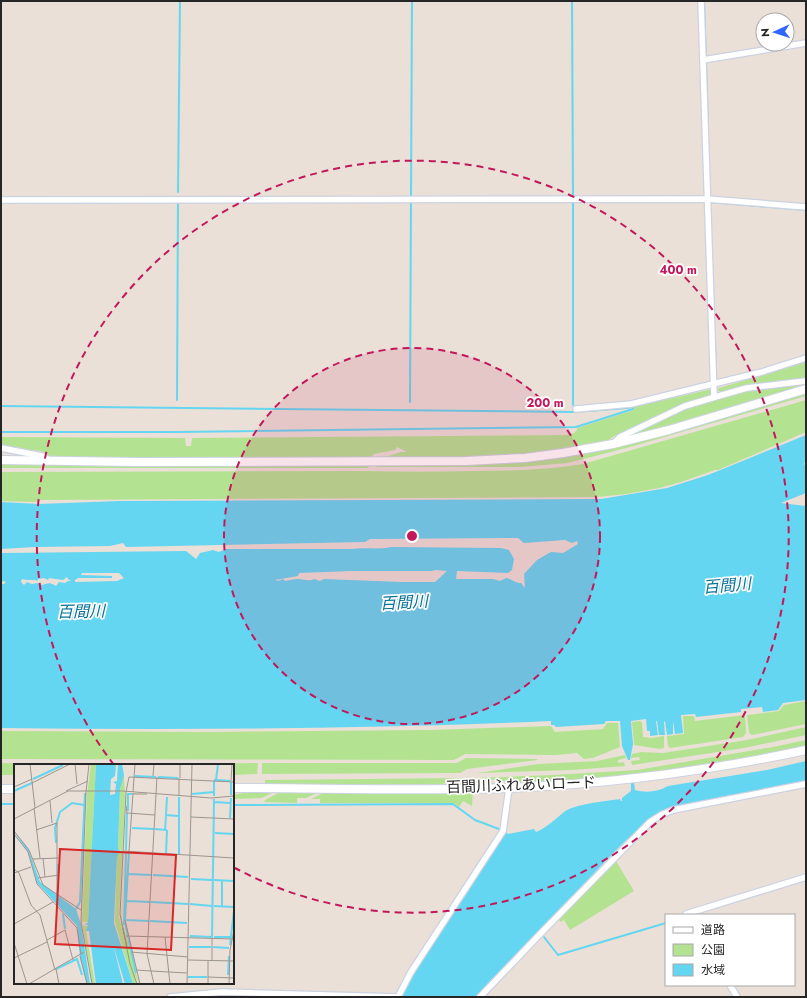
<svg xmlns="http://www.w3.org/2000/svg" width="807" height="998" font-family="Jost,'Noto Sans JP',sans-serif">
	<rect width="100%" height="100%" fill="#eae0d7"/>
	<!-- green -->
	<g fill="#b3e391">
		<path d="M806,362V379L722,393L716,389Z"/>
		<path d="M806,384V386L626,437L687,408L748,390Z"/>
		<path d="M712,389L709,397L619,435C612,435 610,441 603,443C592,446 579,448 567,449C505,459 442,459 379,459L401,452H407L397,447L395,450L374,454L370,458L238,459L49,457L41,451L15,449L1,446V437L183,438H185L186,446H191L192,438L566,435L574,433L577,430V428L634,410V407Z"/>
		<path d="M806,393V396L630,447L568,463L520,467H376L378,464L549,459L735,414Z"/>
		<path d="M806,400V432L718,470H715L681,482L659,488L626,494L597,497L42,500L34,502L1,501V472L364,471C400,472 437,472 473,471C511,471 546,470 583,464Z"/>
		<path d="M1,462L369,465V466L368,468H1Z"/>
		<path d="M806,701V724L752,735L749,733L747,715L779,711L784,705Z"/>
		<path d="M745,715L746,733L743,737L670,748L668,746L667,736L684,734L683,716H694L695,721Z"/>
		<path d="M640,721L642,722L643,737L651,738L664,736V748L660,749L634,745L632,722Z"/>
		<path d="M607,723H618L620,747L593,758L584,759L577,753L556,755L465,754L454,760L1,759V731L210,732L431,730L551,726L555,732L603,729Z"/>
		<path d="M806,727V735L744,748L632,765L631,761L640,760L639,757L631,758L632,754L641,752L663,753L747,740Z"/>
		<path d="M806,740V746C750,757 694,767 637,774C597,779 556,780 516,784L499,780L474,778L553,775L637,770L773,747Z"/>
		<path d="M625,755L626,758L618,760V763L624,762L625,766L572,770L477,773L538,764L597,761Z"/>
		<path d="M466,758L537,759V760L467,769L460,773H455L262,774V763H457Z"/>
		<path d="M1,763L115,764V765H15V775H1Z"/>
		<path d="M258,763L257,774L233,775V765H120Z"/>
		<path d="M463,778H464L442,784L265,785V780Z"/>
		<path d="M466,781L500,784L451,785Z"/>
		<path d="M325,792H473L472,806L463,801L459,807L454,803H320V799H311Z"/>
		<path d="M243,793H272L262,798L233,799V795Z"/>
		<path d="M278,793L316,792L317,793L306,798H297V803L264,802L265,800Z"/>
		<path d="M616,861L634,891L570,930L564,920L560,922L559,919Z"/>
	</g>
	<!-- water -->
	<g fill="#65d6f1" fill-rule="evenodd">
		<path d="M806,435V459L804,464L806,466V493L781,503L806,506V700L783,703L778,710L763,712L762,707L741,709V712L696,717L695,714L681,715L683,733L675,734L673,721V734L667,735L665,721L664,722L665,735H659L657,721H656L658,735L650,736V731H647L646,719L631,721L633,744L630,760H628L622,746L620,721H606L604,724L556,727L554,725H551V721C368,729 184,730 1,728V584H4L6,582L3,581L1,583V553L186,551L196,559L200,553L213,550L219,552L226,549H351C364,547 377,550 391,547L501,548L509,550L514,559L512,570L508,573L457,571L456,579H493L500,581L506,578C512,579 515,583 521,583L525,588L524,574L537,560L551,552L563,553L578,544L577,541L572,543L565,540L524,543L518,538L370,539L365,542L126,547L123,543L110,546L35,547L1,549V502L39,504L119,501L601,499L667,488L708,475ZM435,570L447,571L435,582H402L324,579L320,581L314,579C308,582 304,579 298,579C295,579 289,580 285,581L283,579L278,581L275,580L298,576L299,573L352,571H432ZM82,573H119L124,578L117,581L75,582V580L78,578H112V576L81,575ZM67,577L68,579L71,581H68L65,583L59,582L56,586C50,582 49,583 42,585L37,583L32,584L27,582L24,585L21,582L22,579L27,580H35L37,581L38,579L44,578L48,580L49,578L63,580Z"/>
		<path d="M806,761V782L670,808L650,818L621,845L475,997H401L422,961L506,832L508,834L534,829L536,832C548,827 555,819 564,812C574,804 607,801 620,799L621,801H622V798L631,791V783H634L635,790C646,793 658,792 668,786L767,770Z"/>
	</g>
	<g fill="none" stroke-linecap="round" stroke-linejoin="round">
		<!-- stream -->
		<g stroke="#65d6f1" stroke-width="2">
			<path d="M572,1L573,197"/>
			<path d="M704,1L708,127"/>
			<path d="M178,192L180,1"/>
			<path d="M411,197L412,1"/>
			<path d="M418,202H710L806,210"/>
			<path d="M1,203H106"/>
			<path d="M573,203V405"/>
			<path d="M715,340L716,383"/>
			<path d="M177,400L178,201"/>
			<path d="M410,402L411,201"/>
			<path d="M1,406L573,412L627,408L727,383"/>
			<path d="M1,432H177L576,427L633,409V406"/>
			<path d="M1,804H15"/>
			<path d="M233,805L453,804L475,820L499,829"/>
			<path d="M768,891L806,880"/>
			<path d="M544,937L558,955L666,923"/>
			<path d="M215,997H242"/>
		</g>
		<defs>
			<g id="street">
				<path d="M701,1L714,397"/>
				<path d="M703,60L806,43"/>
				<path d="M1,200L707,199L806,207"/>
				<path d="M576,409L631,404L762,372L806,358"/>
				<path d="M614,443L620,437L685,406L722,395L747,388L806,381"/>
				<path d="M1,448L42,456L49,460"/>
				<path d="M687,915L686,914L806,877"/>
				<path d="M730,985L737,997"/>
				<path d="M170,997L222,992L398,997"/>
				<path d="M398,997L411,972L503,831L509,788"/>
				<path d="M480,997L543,931L650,822L661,815L673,810L806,784"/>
			</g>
			<g id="secondary">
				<path d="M1,460L137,462L466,461L525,458L563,453L613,444L669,430L806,389"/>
				<path d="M233,788C325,788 417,791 509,788C609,784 708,771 806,750"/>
				<path d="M1,789H15"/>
			</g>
		</defs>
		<!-- street casing -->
		<use href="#street" stroke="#ccd2e1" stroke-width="8"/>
		<!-- secondary casing -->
		<use href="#secondary" stroke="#ccd2e1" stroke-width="10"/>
		<!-- street -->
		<use href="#street" stroke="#fff" stroke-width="5.5"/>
		<!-- secondary -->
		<use href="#secondary" stroke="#fff" stroke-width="8"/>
	</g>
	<!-- distance rings -->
	<circle cx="412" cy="536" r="188" fill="#c2185b" fill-opacity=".12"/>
	<g fill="none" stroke="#c2185b" stroke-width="2" stroke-dasharray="7 5">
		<circle cx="412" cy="536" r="188"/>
		<path d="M114 765A376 376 0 1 1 235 868"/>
	</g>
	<g text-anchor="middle" stroke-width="3.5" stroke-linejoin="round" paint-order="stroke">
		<!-- street labels -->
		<g font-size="15" fill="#262626" stroke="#fff">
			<text transform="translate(521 785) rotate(-2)" y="5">百間川ふれあいロード</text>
		</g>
		<!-- water labels -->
		<g font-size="16" font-style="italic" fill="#097198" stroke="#fff">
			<text transform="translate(727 585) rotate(-5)" y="6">百間川</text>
			<text transform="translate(404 602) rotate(-3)" y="6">百間川</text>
			<text transform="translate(81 611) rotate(-1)" y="6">百間川</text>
		</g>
	</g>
	<!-- overview -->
	<g transform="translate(14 764)">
		<rect width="220" height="220" fill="#eae0d7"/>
		<path d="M77,0H82L74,159L70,157L68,160L71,162L74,161L72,167L81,220H78L68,158L73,31ZM110,11L111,32L105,153L123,220H119L101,158L103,92L104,87L108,86L104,85L106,25L108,12ZM113,29L132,30H114L109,111L108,156L125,220L118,206L107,159Z" fill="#b3e391"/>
		<path d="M82,0H102L101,12L97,15L96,31L101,30L102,20L99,18L103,17L104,0H108L110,11L106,25L104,85L106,86L103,93L100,159L119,220H111L99,180L109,220H82L75,167H72L74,161L70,160L74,159ZM0,68L14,84L26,118L62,145L67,160L76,220H73L66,193L63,162L23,119L14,88Z" fill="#65d6f1"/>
		<path fill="none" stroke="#65d6f1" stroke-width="2" d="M121,12L142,13M144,13L164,14M19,15L49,1M200,16H202L204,0M203,16L216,17M0,27L18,19M178,30L200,28M217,31V18M200,32V17M153,33L152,51L164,52M200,38L216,39M114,47V30H118M216,54L217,34M118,64L140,65M141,65L153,66M151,66L152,52M201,69L220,70M42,79L41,64L46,48L58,39L70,41M112,86L113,49M152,89L153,66M165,90V33M44,100V117M114,110L137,111M139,111L174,113M177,115L198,116M200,116L220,117M113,137L136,138M137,138L174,140M176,140L198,142M200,142L220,143M208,143V116M62,145L66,138L71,29M49,150L51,165M111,156L115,87M112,156L135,157M136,157L173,159M111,159L122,209M110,161L112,88M176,172L198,173M200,173H216M198,174L200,35M216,181L220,146M175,183H197M199,183L215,184M42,205L63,195L68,211M214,211L215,192M174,213H193"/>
		<path fill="none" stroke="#9c9690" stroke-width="1" d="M16,0L21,44M61,0L63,20M139,12L140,0M166,14V0M217,17L218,0M18,19L56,0M0,23L18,15M52,27L74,17M72,28L67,158L78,220M72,28L75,0M119,28L121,0M119,30H133M165,31V14M36,37L38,59M112,42L113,49L141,51M20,44L26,94M177,53L220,55M0,55L54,27H109L197,34L220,32M22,66L43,59V132M140,66L143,13M0,67L15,86L29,121L67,146M0,70L14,88L23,120L63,164L67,191M110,87L220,94M115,87L119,29M29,94L31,113M19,95L44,94M0,105L5,109L17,141L26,151L41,206M0,109L17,103M24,114L45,111M111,156L126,220M0,160L39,138M109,164L113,183M112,172L220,175M151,173L156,220M33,176L51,166L59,196M0,179L13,220M117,188L174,193M66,192L73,220M0,194L33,178M174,196L220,197M198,196V174M194,197V220M42,205L45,220M122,206L137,207M137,207L173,209M194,213L220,214M15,220L70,188M123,220L116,200L106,150L112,28L115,13L220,18M140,220L133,190L140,66M173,220L178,0M215,220L216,186L220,166"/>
		<path fill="#d62828" fill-opacity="0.15" stroke="#d62828" stroke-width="2" d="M46,85L162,91L157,186L41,180Z"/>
		<rect width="220" height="220" fill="none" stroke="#262626" stroke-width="2"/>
	</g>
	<circle cx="412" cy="536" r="6" fill="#c2185b" stroke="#fff" stroke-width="2"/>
	<g font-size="12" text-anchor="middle" font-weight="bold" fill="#c2185b" stroke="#fff" stroke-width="3.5" stroke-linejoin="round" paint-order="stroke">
		<text x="678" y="274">400 m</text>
		<text x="545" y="407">200 m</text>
	</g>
	<!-- border -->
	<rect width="807" height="998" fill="none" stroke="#262626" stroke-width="4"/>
	<!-- legend -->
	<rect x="665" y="914" width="130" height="72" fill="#ffffff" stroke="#a8a8a8"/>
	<rect x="673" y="927" width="20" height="6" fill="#ffffff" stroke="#a8a8a8"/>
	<text x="701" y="934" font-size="12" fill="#262626">道路</text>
	<rect x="673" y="944" width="20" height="12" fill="#b3e391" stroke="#a8a8a8"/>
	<text x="701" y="954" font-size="12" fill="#262626">公園</text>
	<rect x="673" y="964" width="20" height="12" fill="#65d6f1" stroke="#a8a8a8"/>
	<text x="701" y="974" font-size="12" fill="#262626">水域</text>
	<!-- north arrow -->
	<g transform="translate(775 32) rotate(267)"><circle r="19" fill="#ffffff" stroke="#a8a8a8"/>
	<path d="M0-3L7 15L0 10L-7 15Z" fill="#3065fe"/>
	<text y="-6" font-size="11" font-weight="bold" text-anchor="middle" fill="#262626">N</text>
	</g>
</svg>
